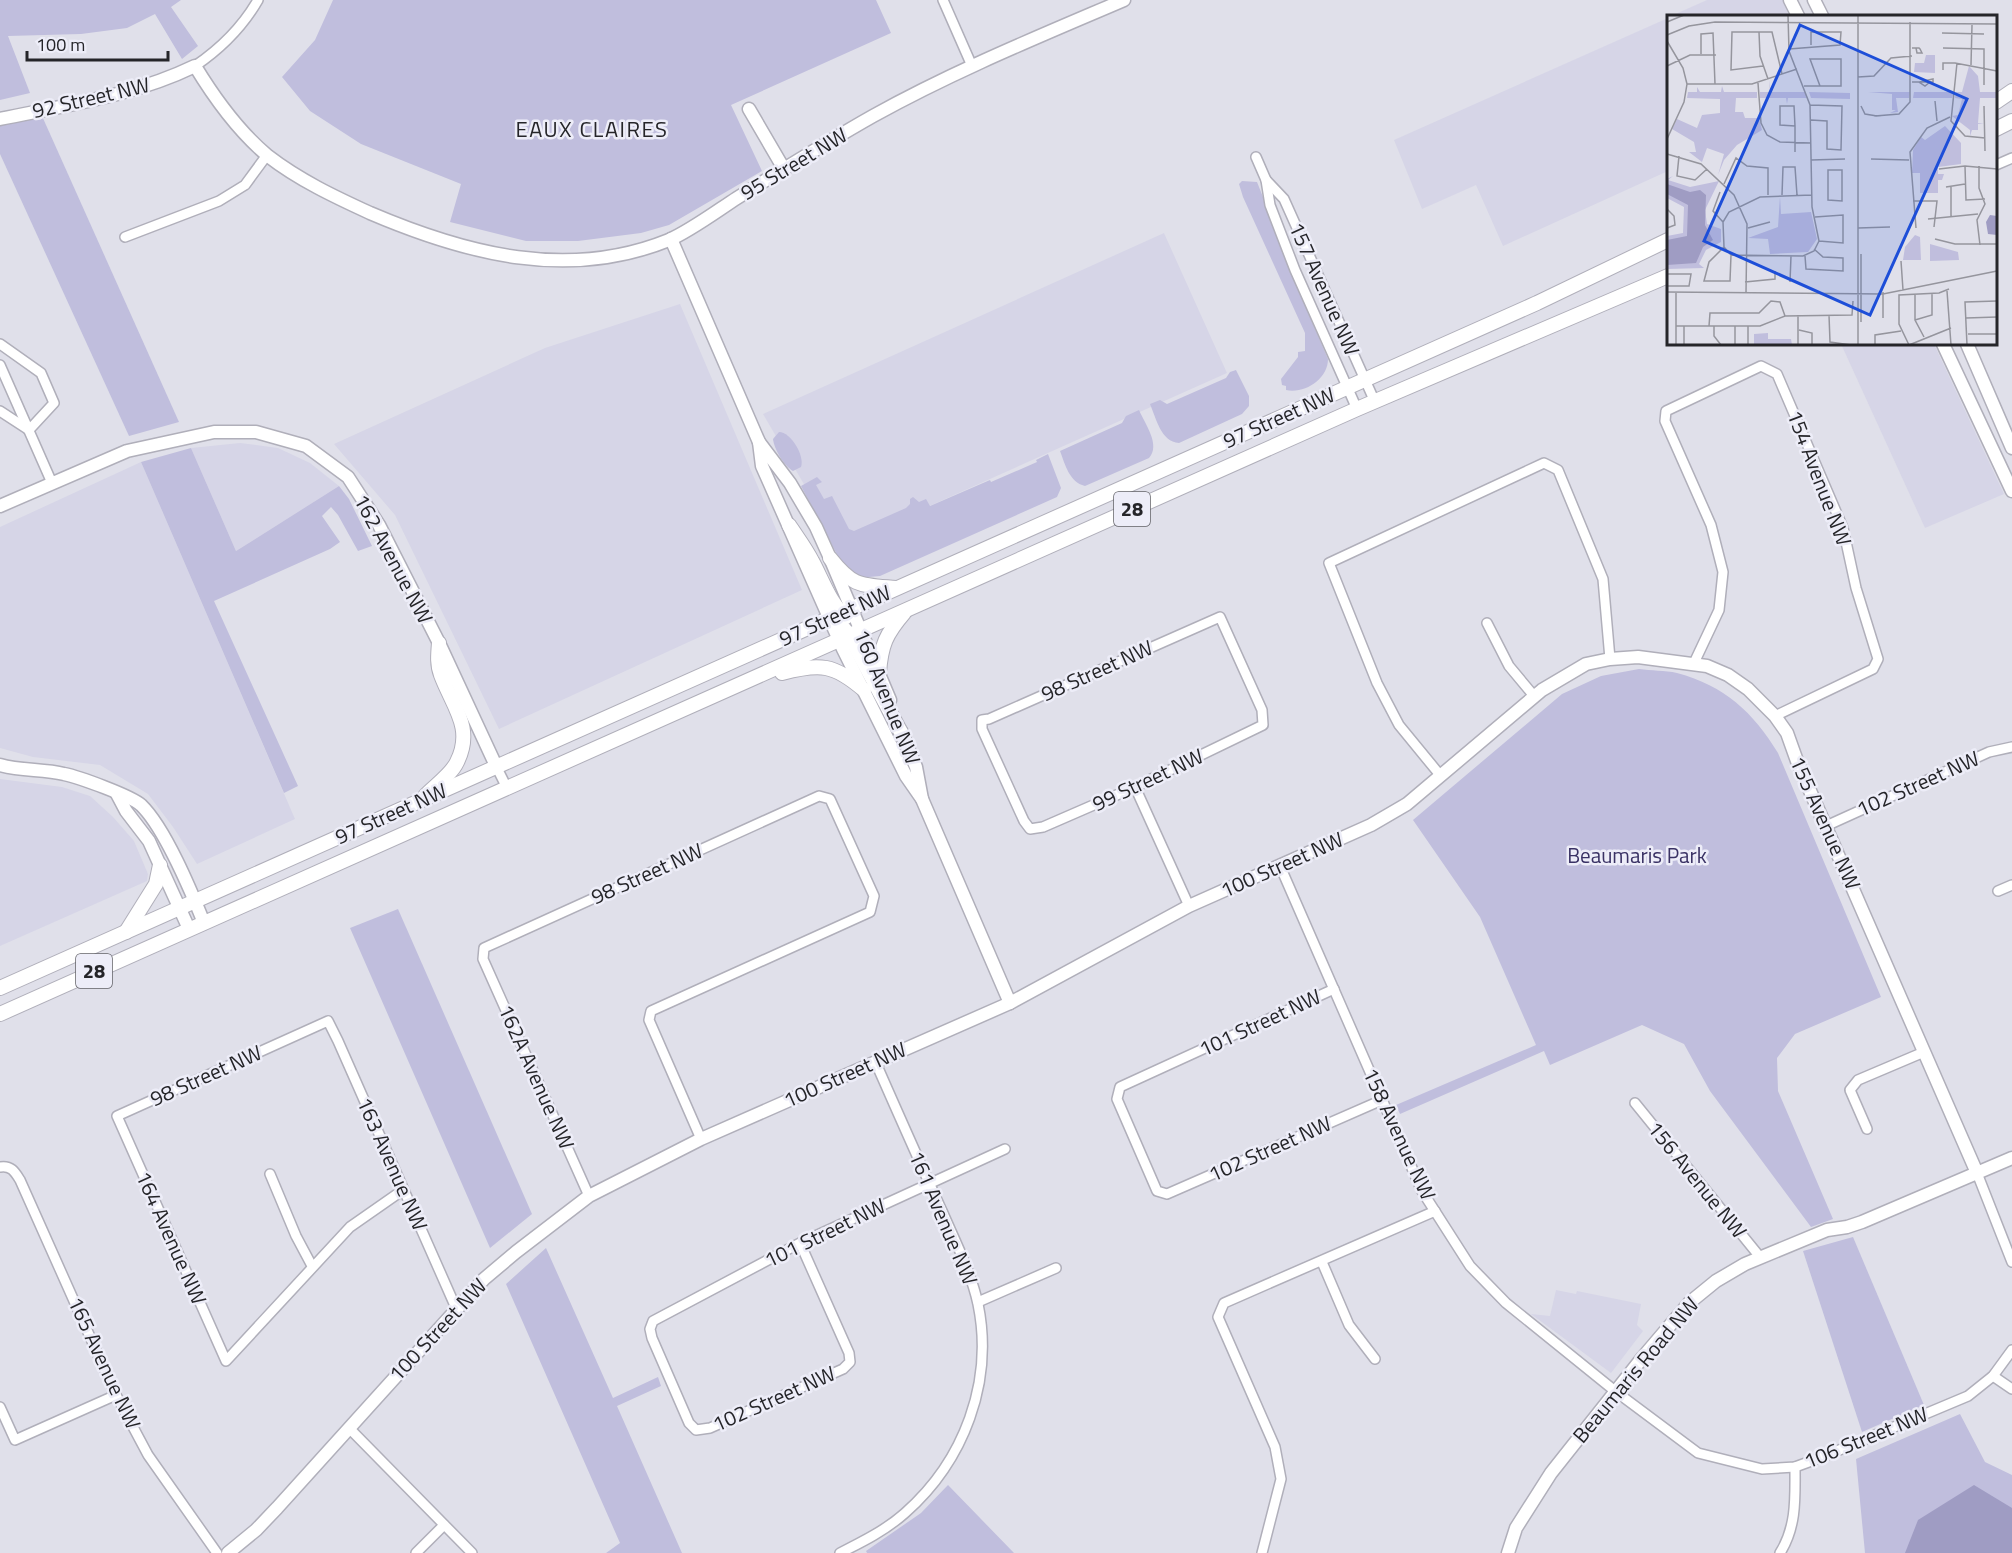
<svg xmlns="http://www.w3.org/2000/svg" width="2012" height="1553" font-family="'Titillium Web',sans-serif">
	<rect width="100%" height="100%" fill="#e0e0ea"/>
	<!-- built -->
	<g fill="#d6d5e7">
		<path d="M1707,0H1783L1789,16H1671Z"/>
		<path d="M1668,18V171L1503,246L1476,185L1422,209L1394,140Z"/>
		<path d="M1164,233L1227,373L840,546L763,414Z"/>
		<path d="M680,304L802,590L499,729L395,515L334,444L545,348Z"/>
		<path d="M1841,344H1934L2004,494L1925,528Z"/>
		<path d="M240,443L278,448L310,463L339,486L236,551L191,448Z"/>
		<path d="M141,462L295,819L197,864L173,827L148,794L100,765L33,757L0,748V527Z"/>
		<path d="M0,779L62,787L90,796L113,817L134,841L148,874L147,881L0,946Z"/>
		<path d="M1556,1290L1576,1294L1577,1291L1641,1304L1637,1325L1643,1331L1611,1373L1531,1314L1550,1316Z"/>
	</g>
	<!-- green -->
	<g fill="#c0bedd">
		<path d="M0,0H181L171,7L198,46L182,59L155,14L127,28L81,34L8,36L30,93L0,100Z"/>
		<path d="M333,0H876L891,33L731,105L762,171L669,225L641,233L578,241H526L450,222L461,184L361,144L310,111L282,77L315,40Z"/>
		<path d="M42,116L179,422L129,436L0,154V124Z"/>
		<path d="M1242,181L1257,182L1283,247L1288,266L1328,359C1328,379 1305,394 1286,390V386L1282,385L1281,379L1298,357V352L1305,351V333L1243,197L1239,184Z"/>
		<path d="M1236,370L1249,396V406L1242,414L1179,443C1161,442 1156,418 1150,404L1160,400L1167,404L1226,378L1230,372Z"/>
		<path d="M1139,410C1145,424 1161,445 1149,458L1085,486C1069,482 1065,464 1060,451L1122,423L1126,416Z"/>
		<path d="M779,432C791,432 805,456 801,467L793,471C784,466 774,449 773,439Z"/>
		<path d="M191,448L236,551L339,486L349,499L372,546L358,551L338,515L331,507L322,516L340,542L330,549L214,601L298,786L284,793L141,462Z"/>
		<path d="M1048,454L1061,488L1057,497L880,576L858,578L843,566L801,486L817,477L822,482L816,485L824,499L832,496L849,529L854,531L906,508L910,504V499L913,497L919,502L926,499L930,506L990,480L991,482L1037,462L1036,460Z"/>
		<path d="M1639,669C1651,671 1665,670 1677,673C1725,686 1753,712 1778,753L1881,997L1795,1034L1777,1058L1778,1091L1833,1219L1811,1227L1710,1091L1684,1044L1642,1025L1550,1065L1544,1051L1400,1114L1396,1105L1536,1045L1480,917L1413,820L1562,694L1601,676Z"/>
		<path d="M398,909L532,1214L490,1248L350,928Z"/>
		<path d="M1853,1237L1924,1405L1862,1432L1803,1251Z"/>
		<path d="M546,1248L613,1398L658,1377L661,1386L617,1406L682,1553H606L620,1543L506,1284Z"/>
		<path d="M1960,1414L1985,1462L2012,1475V1553H1865L1856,1459Z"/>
		<path d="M948,1485L1014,1553H867L866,1551L921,1513Z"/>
	</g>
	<!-- water -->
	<path fill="#9f9cc3" d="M1974,1485L2012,1508V1553H1905L1918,1520Z"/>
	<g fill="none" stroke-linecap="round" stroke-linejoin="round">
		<defs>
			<g id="street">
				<path d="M943,0L972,66"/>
				<path d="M195,66C220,49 243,26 258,0"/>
				<path d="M1256,157L1266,180L1270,205L1295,270L1357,409"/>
				<path d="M1996,165L2012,158"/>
				<path d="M1266,180L1284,199L1375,402"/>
				<path d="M125,237L219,201L245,185L267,155"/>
				<path d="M0,344L41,373L54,403L29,430"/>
				<path d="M0,365L52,483"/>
				<path d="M0,411L29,430"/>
				<path d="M1220,617L1262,710L1263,725L1135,787L1043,827L1030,829L1024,821L982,729V720L989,719Z"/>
				<path d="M1487,623L1509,666L1534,696"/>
				<path d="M1694,663L1719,610L1723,572L1711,525L1665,421L1666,411L1761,366L1777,374L1843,528L1856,588L1878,659L1873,669L1775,716"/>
				<path d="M497,768L507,788"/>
				<path d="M1440,775L1399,725L1377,683L1329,563L1544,463L1558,470L1603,579L1610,659"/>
				<path d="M1135,787L1189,906"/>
				<path d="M1826,826L1989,752L2012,747"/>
				<path d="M1280,866L1422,1191L1470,1266L1506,1303L1615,1391L1698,1453L1762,1469L1795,1467L1825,1456L1968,1396L1993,1376L2012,1350"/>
				<path d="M1998,891L2012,885"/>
				<path d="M1334,989L1120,1087L1117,1099L1157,1191L1167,1194L1382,1100"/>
				<path d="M1635,1103L1760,1257"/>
				<path d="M1867,1129L1850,1090L1858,1080L1924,1052"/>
				<path d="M0,1167C11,1165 15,1172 20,1180L116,1395L148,1455L217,1553"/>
				<path d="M1977,1173L2012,1262"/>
				<path d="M270,1174L296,1236L312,1266"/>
				<path d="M403,1190L350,1227L226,1361L117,1116L328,1021L338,1041C377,1130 416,1219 456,1308"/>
				<path d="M589,1196L483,959L484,948L819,796L830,799L874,896L870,912L651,1011L649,1020L701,1139"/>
				<path d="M800,1243L849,1353L850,1362L843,1369L710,1428L696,1430L689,1423L652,1338L650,1329L653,1321L800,1243L1005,1149"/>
				<path d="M1322,1262L1349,1325L1375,1359"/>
				<path d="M978,1302L1056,1268"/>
				<path d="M1993,1376L2012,1389"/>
				<path d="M0,1407L15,1440L116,1395"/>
				<path d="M349,1428L472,1553"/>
				<path d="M416,1553L444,1525"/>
				<path d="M840,1553C862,1542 886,1530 905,1513C964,1461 994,1382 978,1304C971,1272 955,1241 942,1211C919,1161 897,1111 875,1061"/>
				<path d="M1262,1553L1281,1479L1275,1447L1218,1317L1224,1303L1435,1211"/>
				<path d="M1780,1553C1797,1526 1795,1497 1795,1467"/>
			</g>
			<g id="secondary">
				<path d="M1790,0L1798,16"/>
				<path d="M1814,0L1822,16"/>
				<path d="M749,109L784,169"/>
				<path d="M0,119C67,105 133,96 195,66C215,99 238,131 268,156C299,180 335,197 370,213C466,254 568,281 669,240C690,231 717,211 737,198C782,170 827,142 873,116C954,71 1040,36 1124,0"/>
				<path d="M671,239L759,442L790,483L816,527L830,558L890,700"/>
				<path d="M1943,344L2012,491"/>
				<path d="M1967,344L2012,448"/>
				<path d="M759,442L762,466L843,649L906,776L922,799L1010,1003"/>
				<path d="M0,506L127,451L214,432H256L306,446L348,477L379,525L439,643L497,768"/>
				<path d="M901,731L916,767L922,799"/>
				<path d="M0,765C21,771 43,769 64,774C79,777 131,796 141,805C165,828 191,891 204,923"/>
				<path d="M117,794L126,811L149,841L189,929"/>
				<path d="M228,1553L256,1530L277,1508L484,1279L516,1252L589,1196L701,1139L1010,1003L1189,906L1371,825L1407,804L1542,690L1586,664L1610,659L1638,657L1707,666L1728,675L1748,689L1775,716L1787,733L1797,761L1977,1173"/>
				<path d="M1508,1553L1516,1528L1551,1473L1643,1357L1689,1303L1716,1281L1745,1264L1827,1230L1847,1227L1862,1222L2012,1158"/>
			</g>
			<g id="primary">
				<path d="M1996,102L2012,91"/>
				<path d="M1996,129L2012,121"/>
				<path d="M789,525C797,537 806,549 812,561C822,579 830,604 846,617"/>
				<path d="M830,558C853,587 860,585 896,588"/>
				<path d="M829,618L836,619L849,635L904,738"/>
				<path d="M782,673C820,663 834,664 864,690"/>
				<path d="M879,673C881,645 886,634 904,613"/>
				<path d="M425,796C434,786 451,775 457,762C474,728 453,707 441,675C437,665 438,655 439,643"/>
				<path d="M126,932L156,884L160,865"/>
				<path d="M0,988L1537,303L1668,240"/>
				<path d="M0,1014L1357,409L1668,276"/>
			</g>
		</defs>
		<!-- street casing -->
		<use href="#street" stroke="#b0afba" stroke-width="12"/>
		<!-- secondary casing -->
		<use href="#secondary" stroke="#b0afba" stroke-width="15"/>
		<!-- primary casing -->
		<use href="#primary" stroke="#b0afba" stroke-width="16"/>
		<!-- street -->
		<use href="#street" stroke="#fff" stroke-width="9"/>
		<!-- secondary -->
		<use href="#secondary" stroke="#fff" stroke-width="12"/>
		<!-- primary -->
		<use href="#primary" stroke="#fff" stroke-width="14"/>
	</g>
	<g text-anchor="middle" stroke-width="5" stroke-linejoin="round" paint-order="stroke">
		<!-- shield labels -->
		<g fill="#ededf8" stroke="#616167" stroke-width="1.5">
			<rect x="1114" y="492" width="36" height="34" rx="4.5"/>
			<rect x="76" y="954" width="36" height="34" rx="4.5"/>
		</g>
		<g font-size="20" font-weight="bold" fill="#252529">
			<text x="1132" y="516">28</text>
			<text x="94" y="978">28</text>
		</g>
		<!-- street labels -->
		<g font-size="21" fill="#252529" stroke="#ededf8">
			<text transform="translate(91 98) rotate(-13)" y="7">92 Street NW</text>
			<text transform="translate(794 164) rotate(-31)" y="7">95 Street NW</text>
			<text transform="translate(1324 289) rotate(66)" y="7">157 Avenue NW</text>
			<text transform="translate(1279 418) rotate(-24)" y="7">97 Street NW</text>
			<text transform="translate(1819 478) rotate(69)" y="7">154 Avenue NW</text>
			<text transform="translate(393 559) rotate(62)" y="7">162 Avenue NW</text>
			<text transform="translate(835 616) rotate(-24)" y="7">97 Street NW</text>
			<text transform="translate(1097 671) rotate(-24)" y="7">98 Street NW</text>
			<text transform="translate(887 697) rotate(68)" y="7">160 Avenue NW</text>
			<text transform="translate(1148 780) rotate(-25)" y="7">99 Street NW</text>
			<text transform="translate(1918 784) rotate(-24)" y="7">102 Street NW</text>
			<text transform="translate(391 814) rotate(-24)" y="7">97 Street NW</text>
			<text transform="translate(1825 823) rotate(66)" y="7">155 Avenue NW</text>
			<text transform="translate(1282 865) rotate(-24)" y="7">100 Street NW</text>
			<text transform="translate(647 874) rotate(-24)" y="7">98 Street NW</text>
			<text transform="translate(1260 1023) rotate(-25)" y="7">101 Street NW</text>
			<text transform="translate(845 1075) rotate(-24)" y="7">100 Street NW</text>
			<text transform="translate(206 1076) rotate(-24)" y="7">98 Street NW</text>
			<text transform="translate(536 1077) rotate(66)" y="7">162A Avenue NW</text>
			<text transform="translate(1399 1134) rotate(65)" y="7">158 Avenue NW</text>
			<text transform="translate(1270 1149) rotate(-24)" y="7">102 Street NW</text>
			<text transform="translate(392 1164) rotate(66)" y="7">163 Avenue NW</text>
			<text transform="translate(1697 1180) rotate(51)" y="7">156 Avenue NW</text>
			<text transform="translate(943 1218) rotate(67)" y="7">161 Avenue NW</text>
			<text transform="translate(825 1233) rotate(-26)" y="7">101 Street NW</text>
			<text transform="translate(171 1238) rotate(66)" y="7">164 Avenue NW</text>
			<text transform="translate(438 1330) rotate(-47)" y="7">100 Street NW</text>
			<text transform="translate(104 1363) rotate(65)" y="7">165 Avenue NW</text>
			<text transform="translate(1636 1370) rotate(-50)" y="7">Beaumaris Road NW</text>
			<text transform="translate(774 1399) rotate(-24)" y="7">102 Street NW</text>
			<text transform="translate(1866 1438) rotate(-22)" y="7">106 Street NW</text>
		</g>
		<!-- park labels -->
		<g font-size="21" fill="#3a3265" stroke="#ededf8">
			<text x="1637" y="863">Beaumaris Park</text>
		</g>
		<!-- neighbourhood labels -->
		<g font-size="22" letter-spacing="1.5" fill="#252529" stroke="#ededf8">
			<text x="592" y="137">EAUX CLAIRES</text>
		</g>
	</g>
	<!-- overview -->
	<g transform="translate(1667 15)">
		<rect width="330" height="330" fill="#e0e0ea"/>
		<path d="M259,40H268V58L247,57L248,48H257ZM302,51L311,61L313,77H330V83H313L311,108L317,109H311V115H305L303,121V115L285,101L291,100L295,84L288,83L289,77H295ZM102,65L104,77H138L140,83H121L120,89L119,83H93V77H103ZM55,71L57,77H90V83H69L68,97H76L78,103H92L95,115L70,130L57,145L51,160L57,139L40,133L35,147L22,137H29L27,127L5,114L10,104L30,113L35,100L53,98V84L20,83L21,77H30V72L33,77H54ZM142,77L183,78V84L144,83ZM201,77H243L242,83H229L231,97L223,98L229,95H225V79ZM247,77H287L285,83H246ZM278,111L294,128V149L271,152V159H277L275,165H271V178H253V158H245L246,135L254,122L258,125ZM6,161L1,165L23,172L52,166L38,195L40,209L54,214V227L39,235L32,249L37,253L0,254V221L16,218L17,192L0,183V164ZM113,181L114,199L144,197L150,224L141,237L103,239L101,224L81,223L111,212ZM248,220L253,222L254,245H236L238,232ZM263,229L291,237L292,245L263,246ZM101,318V324H124L125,330H87V319Z" fill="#c0bedd"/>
		<path d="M0,169L23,177L33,175L39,180L38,210L46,225L36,232L29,248L0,250V225L20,221L21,190L0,179ZM323,200L330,201V220L321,219L319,207Z" fill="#9f9cc3"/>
		<path fill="none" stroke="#95959d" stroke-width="1.5" d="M191,0V330M0,7L17,0M92,17L93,41L101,64M275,18L317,19M0,20L22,11L48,7L330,9M0,26L16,53L20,69L17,87L0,124M245,33H252L253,34L255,38H250L249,33M276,33L317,34V70M122,34L173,30L174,17H144V30M34,39V19L46,18L48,69M290,48L284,106L298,121L318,123M304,50L305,10M0,51L23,40H49M96,51L64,55L65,17H105L115,59M276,55V48H288L330,56M191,62L207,61L224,43L245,41M245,67H266V64L252,67L258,71L263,67M91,68L94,108L100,120L113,127L144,128M20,69H85L130,54M137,71H174V44H143L153,71M268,86L270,106M143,90L175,91L174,135L160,134V106L144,105M194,91L198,99L210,101M317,91L318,136M208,101L232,99L243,87V7M128,111L113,110V91H127L128,111V137M0,139L34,149L67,180L80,209L79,278M12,141L10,161L28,165L40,154M204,144L242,145M144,145L178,144M298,151L299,185L318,184M312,151V173L318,189L310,205L313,230M272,154L298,151L330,154M161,155H175V186L161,185ZM57,169L69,143L80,151L101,153V180M279,172L298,169M53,177L46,196L56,207M115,180L116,152H128L130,180M246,186H270L267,212M0,194L7,201L8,210L0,213M284,201V172M148,202L176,200V228L152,226M261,204L311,199M81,213L103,207M191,213L223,212M249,213L243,137L260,113L283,102M268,224L288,229H330M57,232L64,240L136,241L147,236L152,226L145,192L143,90L122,36L121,0M57,232L56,207L62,197L93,182L145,180M57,232L42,247L37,266H63L64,240M194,239V307M138,241L139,254L176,256V243L156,242L147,234M234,246L236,275M0,259H24L22,271H0M78,267L108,264V256M123,267L124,241M280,276L284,330M0,277L216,279L330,256M216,277V303M248,279V305L257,322M131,300V330M162,300L163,327L184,330M299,303L330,302M248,305L265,300V279M9,311H93L118,301L185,300L186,286M17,311V330M42,311L43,298H92L104,286L113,287L118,301M47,311V321L54,330M132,315L145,318V330M301,319H330M9,330V277M68,330V311M81,330V311M208,330V320L234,316M242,330L232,309V280L272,278L282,274M242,330L284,313M300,330L298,287L330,286"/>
		<path fill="#1d4ed8" fill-opacity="0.15" stroke="#1d4ed8" stroke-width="3" d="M133,10L300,84L203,300L37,226Z"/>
		<rect width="330" height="330" fill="none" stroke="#252529" stroke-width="3"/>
	</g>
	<!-- scale -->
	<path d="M27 51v9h141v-9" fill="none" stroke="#252529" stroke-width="3"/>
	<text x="36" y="51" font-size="18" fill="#252529" stroke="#ededf8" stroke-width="4.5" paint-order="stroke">100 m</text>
</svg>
